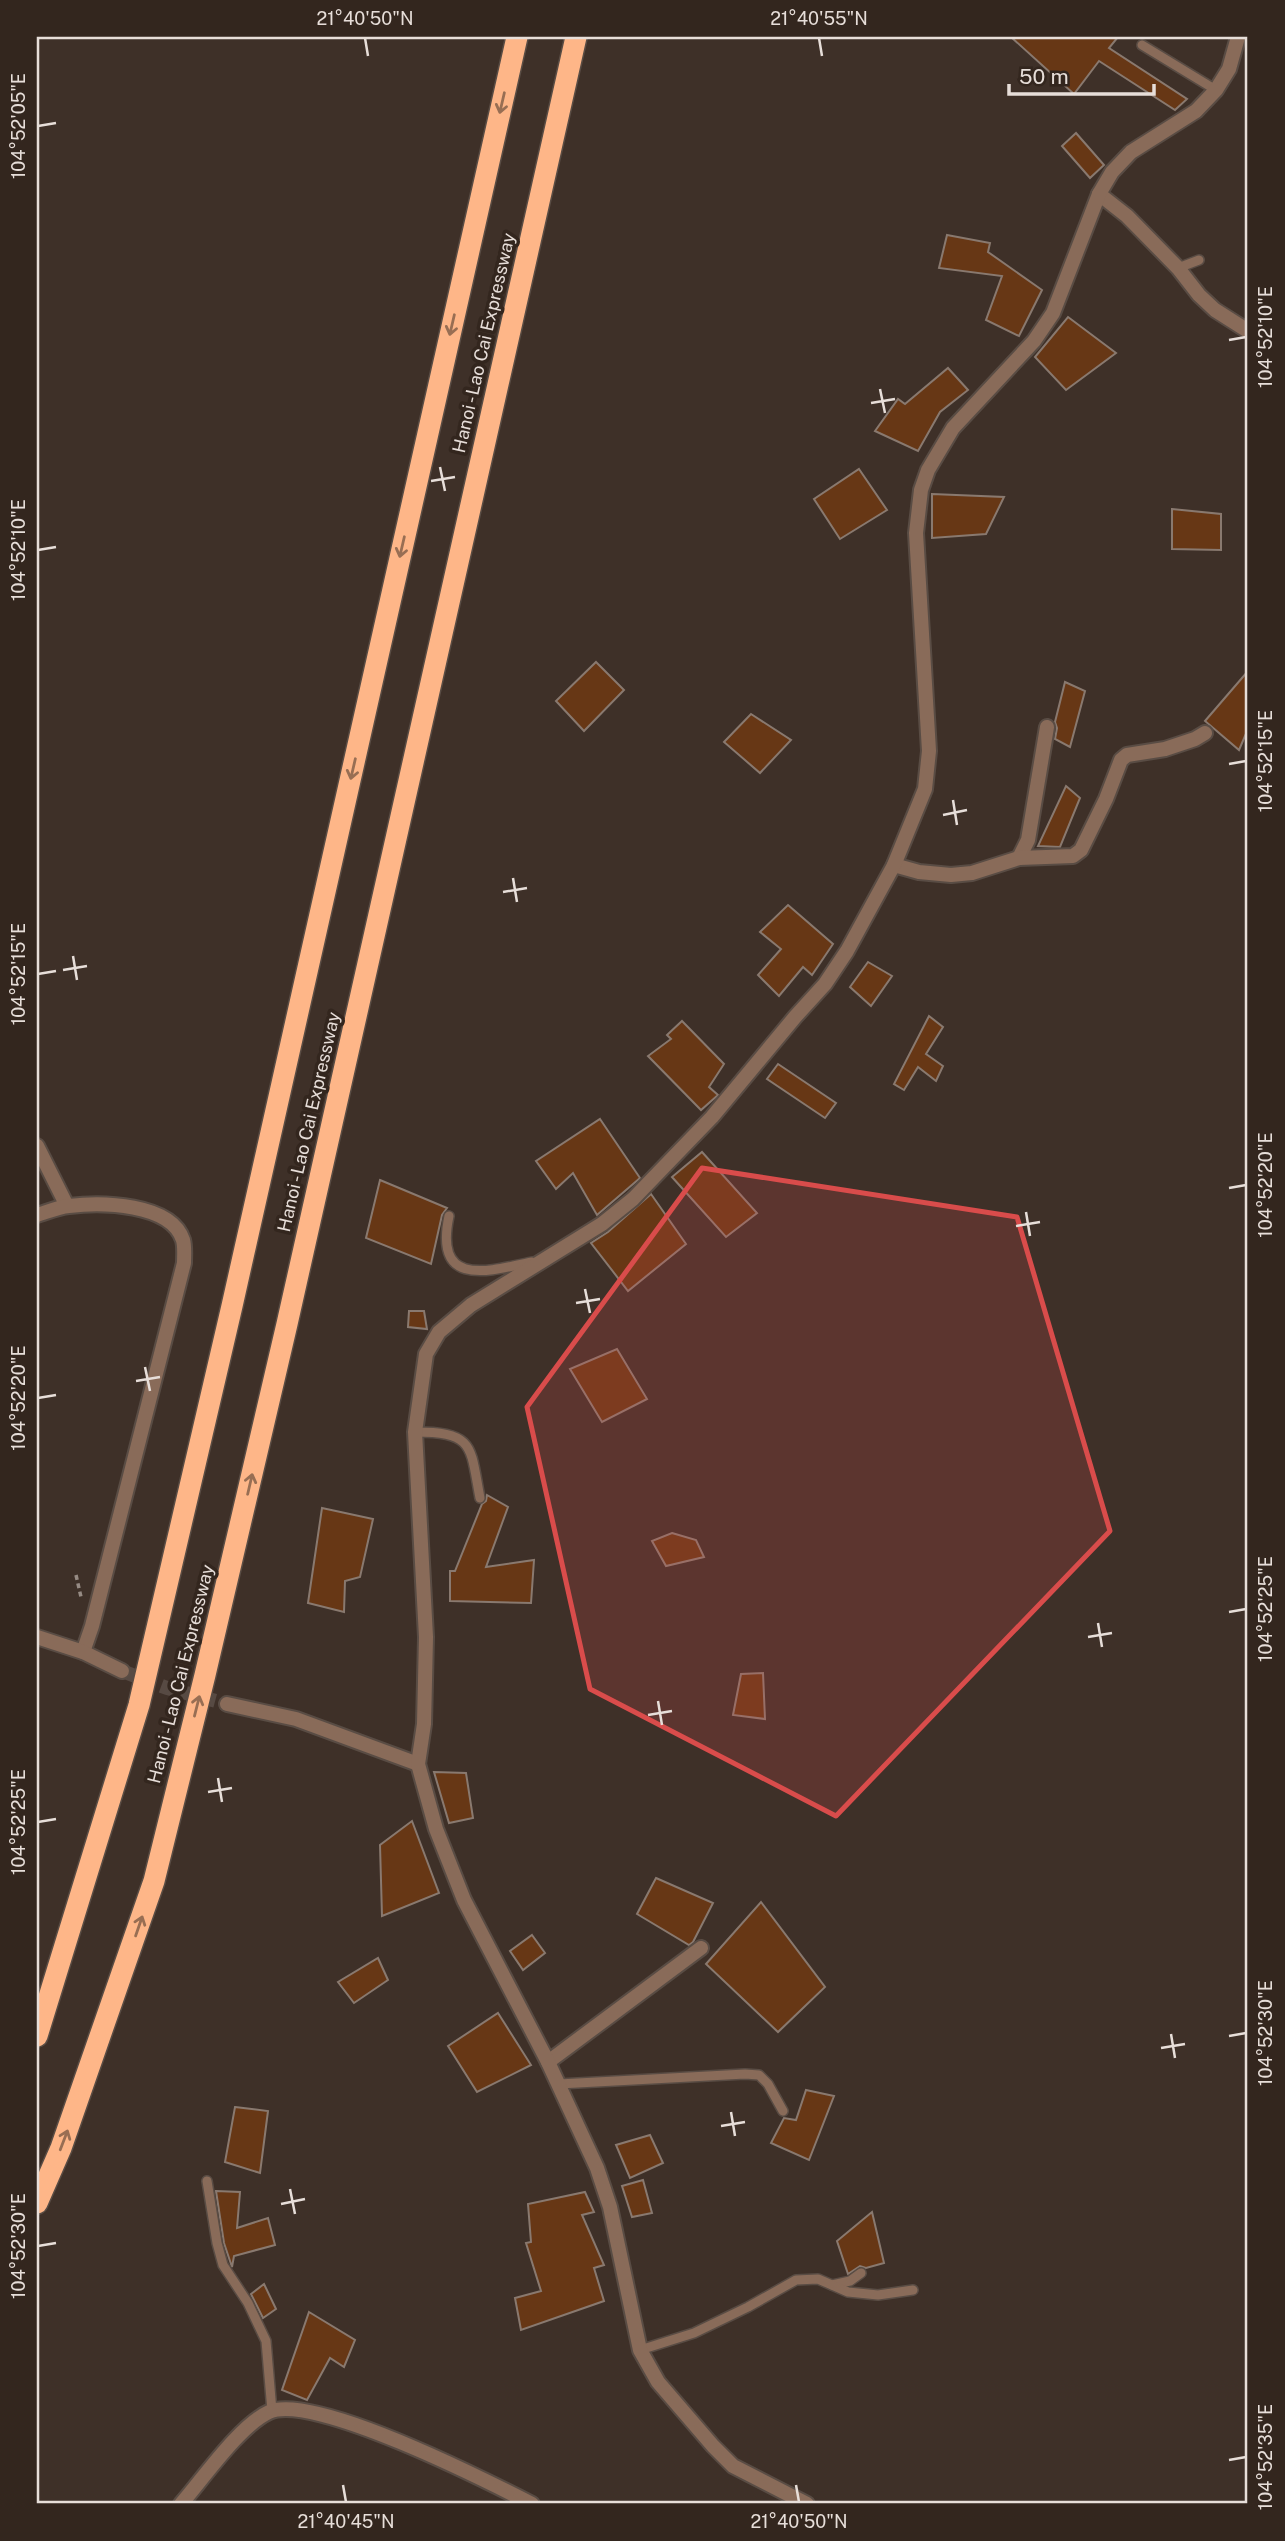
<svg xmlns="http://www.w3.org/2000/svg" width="1285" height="2541" font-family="'Public Sans',sans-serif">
	<rect width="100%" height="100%" fill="#3e3028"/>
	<!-- building -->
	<g fill="#673715" stroke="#89796f" stroke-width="2">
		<path d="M1011,37H1118L1109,48L1187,99L1175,110L1099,61L1074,94Z"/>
		<path d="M1076,133L1104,165L1090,178L1062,146Z"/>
		<path d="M947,235L990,243L988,252L1042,290L1019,336L986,320L1002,276L939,268Z"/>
		<path d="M1068,317L1116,353L1066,390L1035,357Z"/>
		<path d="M948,368L968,390L940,412L918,451L875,431L898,399L905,404Z"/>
		<path d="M859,469L887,510L840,539L814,499Z"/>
		<path d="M932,494L1004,497L986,534L932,538Z"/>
		<path d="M1172,509L1221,514V550L1172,549Z"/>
		<path d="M596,662L624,690L584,731L556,701Z"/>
		<path d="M1248,671V729L1239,750L1205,721Z"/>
		<path d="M1065,682L1085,691L1070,747L1055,739L1057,728L1055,722Z"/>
		<path d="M751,714L791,740L760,773L724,742Z"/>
		<path d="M1066,786L1080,798L1060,847L1038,846Z"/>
		<path d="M788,905L833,944L812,975L803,967L779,996L758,975L781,949L760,932Z"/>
		<path d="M868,962L892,976L871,1006L850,987Z"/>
		<path d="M929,1016L943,1027L926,1054L943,1066L936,1081L918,1067L904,1090L894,1084Z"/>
		<path d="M682,1021L724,1064L709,1087L718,1095L701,1110L648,1056L671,1039L667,1035Z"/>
		<path d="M778,1064L836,1103L825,1118L767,1079Z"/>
		<path d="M600,1119L640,1178L597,1215L573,1173L556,1189L536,1161Z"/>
		<path d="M702,1152L757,1213L726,1237L672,1177Z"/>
		<path d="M380,1180L447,1208L442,1215L431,1264L366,1238Z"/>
		<path d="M651,1194L686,1244L628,1291L591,1243L608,1232Z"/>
		<path d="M409,1311H424L427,1329L408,1327Z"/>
		<path d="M617,1349L647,1399L602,1422L570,1369Z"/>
		<path d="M487,1495L508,1507L486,1567L534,1560L531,1603L450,1601V1571H455L482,1504L486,1501Z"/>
		<path d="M322,1508L373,1519L360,1577L345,1581L344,1612L308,1603Z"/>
		<path d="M672,1533L696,1540L704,1557L666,1566L652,1541Z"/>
		<path d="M763,1673L765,1719L733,1715L741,1674Z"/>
		<path d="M434,1772L466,1773L473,1818L449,1823Z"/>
		<path d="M412,1821L439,1893L382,1916L380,1845Z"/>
		<path d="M656,1878L713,1903L693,1942L689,1945L637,1914Z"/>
		<path d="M761,1902L825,1987L778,2032L706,1964Z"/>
		<path d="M532,1935L545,1953L523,1970L510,1951Z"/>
		<path d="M378,1958L388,1980L354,2003L338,1982Z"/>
		<path d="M498,2013L531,2065L477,2092L448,2046Z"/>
		<path d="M806,2090L834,2096L809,2160L771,2143L784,2118L796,2120Z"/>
		<path d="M235,2107L268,2111L260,2173L225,2162Z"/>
		<path d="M650,2135L663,2163L630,2178L616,2145Z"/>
		<path d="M643,2180L652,2213L632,2217L622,2186Z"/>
		<path d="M216,2191L240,2192L237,2228L268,2218L275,2245L234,2256L232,2267L224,2243Z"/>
		<path d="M585,2192L594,2212L582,2215L604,2265L594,2268L604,2301L521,2330L515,2298L541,2291L526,2243L531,2242L528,2204Z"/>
		<path d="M872,2212L884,2263L866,2268L860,2266L848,2274L837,2241Z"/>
		<path d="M264,2284L276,2309L263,2318L251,2294Z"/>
		<path d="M309,2312L355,2340L344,2367L330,2358L307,2400L282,2390Z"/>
	</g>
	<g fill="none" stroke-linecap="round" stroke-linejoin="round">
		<!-- minor-tunnel -->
		<path stroke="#574a43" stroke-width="14" stroke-dasharray="14 7" stroke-linecap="butt" d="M122,1671L167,1688L227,1704"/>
		<defs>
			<g id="service">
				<path d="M1142,45L1216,90"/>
				<path d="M1178,268L1199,260"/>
				<path d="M449,1216C434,1287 486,1272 532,1262"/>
				<path d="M415,1432C475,1432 470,1446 480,1498"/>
				<path d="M559,2084L745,2074L759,2075L768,2084L783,2111"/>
				<path d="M207,2181L217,2243L223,2265L248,2303L266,2341L272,2411"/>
				<path d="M832,2285L850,2281L861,2273"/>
				<path d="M640,2350L694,2333L748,2307L796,2280L818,2279L848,2292L878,2295L913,2290"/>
			</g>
			<g id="minor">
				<path d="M1099,194L1127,216L1178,268L1199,295L1215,310L1248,331"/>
				<path d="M1019,858L1028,840L1047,727"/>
				<path d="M894,865L919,872L951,875L972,873L1019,858L1073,856L1081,850L1106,799L1121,760L1127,755L1165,749L1195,739L1205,733"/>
				<path d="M37,1146L67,1206"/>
				<path d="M37,1215C47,1212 58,1207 69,1206C101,1202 171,1203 183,1240C185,1247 184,1256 184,1263L92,1626L83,1652"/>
				<path d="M37,1637L83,1652L122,1671"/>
				<path d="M227,1704L296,1719L418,1764"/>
				<path d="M548,2062L701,1948"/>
				<path d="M181,2504C203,2479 239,2426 269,2412C312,2392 487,2481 532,2504"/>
				<path d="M807,2504L733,2466L713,2446L658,2382L640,2350L610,2207L597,2168L548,2062L464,1900L436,1829L418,1764L424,1724L426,1637L415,1432L426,1354L439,1332L471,1305L602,1224L633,1199L712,1117L795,1017L825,984L847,951L894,865L925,789L929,751L916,533L921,490L928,470L953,428L1034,341L1053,313L1099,194L1112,172L1131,152L1196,111L1216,90L1229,69L1238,37"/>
			</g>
			<g id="motorway">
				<path d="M37,2036L139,1705L232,1306L517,37"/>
				<path d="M37,2203L61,2148L154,1881L205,1675L287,1324L576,37"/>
			</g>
		</defs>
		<!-- service casing -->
		<use href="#service" stroke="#594c44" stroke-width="12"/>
		<!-- minor casing -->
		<use href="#minor" stroke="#594c44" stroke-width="18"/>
		<!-- motorway casing -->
		<use href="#motorway" stroke="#594c44" stroke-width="24"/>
		<!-- path -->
		<path stroke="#968b84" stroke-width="3.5" stroke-dasharray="5 3.5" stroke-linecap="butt" d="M76,1575L81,1597"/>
		<!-- service -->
		<use href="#service" stroke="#896b59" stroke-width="9"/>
		<!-- minor -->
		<use href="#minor" stroke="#896b59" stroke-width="14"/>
		<!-- motorway -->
		<use href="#motorway" stroke="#feb688" stroke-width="21"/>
	</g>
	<!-- one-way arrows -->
	<defs><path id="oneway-shaft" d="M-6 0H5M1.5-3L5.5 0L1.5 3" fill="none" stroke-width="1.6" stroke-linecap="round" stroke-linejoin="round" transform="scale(1.75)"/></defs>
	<g stroke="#986e53">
		<use href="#oneway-shaft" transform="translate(502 103) rotate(103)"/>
		<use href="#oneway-shaft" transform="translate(452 325) rotate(103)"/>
		<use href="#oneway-shaft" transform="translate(402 547) rotate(103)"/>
		<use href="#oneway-shaft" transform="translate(353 769) rotate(103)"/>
		<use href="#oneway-shaft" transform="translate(250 1484) rotate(-77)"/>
		<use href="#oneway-shaft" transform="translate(197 1706) rotate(-76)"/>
		<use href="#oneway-shaft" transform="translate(139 1926) rotate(-71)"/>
		<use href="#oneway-shaft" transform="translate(64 2140) rotate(-69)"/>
	</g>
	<!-- marked area -->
	<path fill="#d94c4b" fill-opacity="0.2" stroke="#d94c4b" stroke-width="5" stroke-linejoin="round" d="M702,1168L1017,1217L1110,1531L836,1816L590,1689L527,1407Z"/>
	<!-- ticks -->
	<path fill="none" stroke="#e7ded9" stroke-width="2.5" d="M365,38L368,56M819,38L822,56M38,126L56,123M1229,340L1246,337M880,389L885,413M871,403L895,399M440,467L445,491M431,481L455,477M38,550L56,547M1229,764L1246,761M953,800L957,825M943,815L967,810M513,878L517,902M503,892L527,888M73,956L77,980M63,970L87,966M38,974L56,971M1229,1188L1246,1185M1026,1212L1030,1236M1016,1226L1040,1222M585,1289L590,1313M576,1303L600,1299M145,1367L150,1391M136,1381L160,1377M38,1398L56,1395M1229,1612L1246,1609M1098,1623L1102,1647M1088,1637L1112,1633M658,1701L662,1725M648,1715L672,1711M218,1778L222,1802M208,1792L232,1788M38,1822L56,1819M1171,2034L1175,2058M1229,2036L1246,2033M1161,2048L1185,2044M731,2112L735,2136M721,2126L745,2122M290,2189L295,2214M281,2204L305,2199M38,2246L56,2243M1229,2460L1246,2457M343,2485L346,2502M796,2485L799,2502"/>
	<g text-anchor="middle" stroke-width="7" stroke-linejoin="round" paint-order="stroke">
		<!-- street labels -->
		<g font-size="18" fill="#e7ded9" stroke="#33261e">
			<text transform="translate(484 343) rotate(-77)" y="6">Hanoi - Lao Cai Expressway</text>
			<text transform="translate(309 1122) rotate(-77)" y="6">Hanoi - Lao Cai Expressway</text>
			<text transform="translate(181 1674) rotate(-76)" y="6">Hanoi - Lao Cai Expressway</text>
		</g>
	</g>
	<!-- border -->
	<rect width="1285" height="2541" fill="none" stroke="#33261e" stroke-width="77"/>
	<!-- scale -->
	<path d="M1009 84v10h145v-10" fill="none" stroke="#e7ded9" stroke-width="3.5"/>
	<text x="1019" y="84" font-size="21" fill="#e7ded9" stroke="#33261e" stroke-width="5" paint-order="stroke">50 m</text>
	<rect x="38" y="38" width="1208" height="2464" fill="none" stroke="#e7ded9" stroke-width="2.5"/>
	<g font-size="18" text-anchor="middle" fill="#e7ded9">
		<text x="365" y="25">21°40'50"N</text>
		<text x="819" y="25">21°40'55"N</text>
		<text transform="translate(19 126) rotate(-90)" y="6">104°52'05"E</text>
		<text transform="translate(1266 337) rotate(-90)" y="6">104°52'10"E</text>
		<text transform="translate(19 550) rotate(-90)" y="6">104°52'10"E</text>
		<text transform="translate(1266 761) rotate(-90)" y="6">104°52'15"E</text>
		<text transform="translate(19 974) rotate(-90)" y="6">104°52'15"E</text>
		<text transform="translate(1266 1185) rotate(-90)" y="6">104°52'20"E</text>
		<text transform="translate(19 1398) rotate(-90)" y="6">104°52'20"E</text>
		<text transform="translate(1266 1609) rotate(-90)" y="6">104°52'25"E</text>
		<text transform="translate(19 1822) rotate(-90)" y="6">104°52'25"E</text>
		<text transform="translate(1266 2033) rotate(-90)" y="6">104°52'30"E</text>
		<text transform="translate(19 2246) rotate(-90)" y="6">104°52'30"E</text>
		<text transform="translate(1266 2457) rotate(-90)" y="6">104°52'35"E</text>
		<text x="346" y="2528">21°40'45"N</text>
		<text x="799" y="2528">21°40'50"N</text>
	</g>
</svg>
